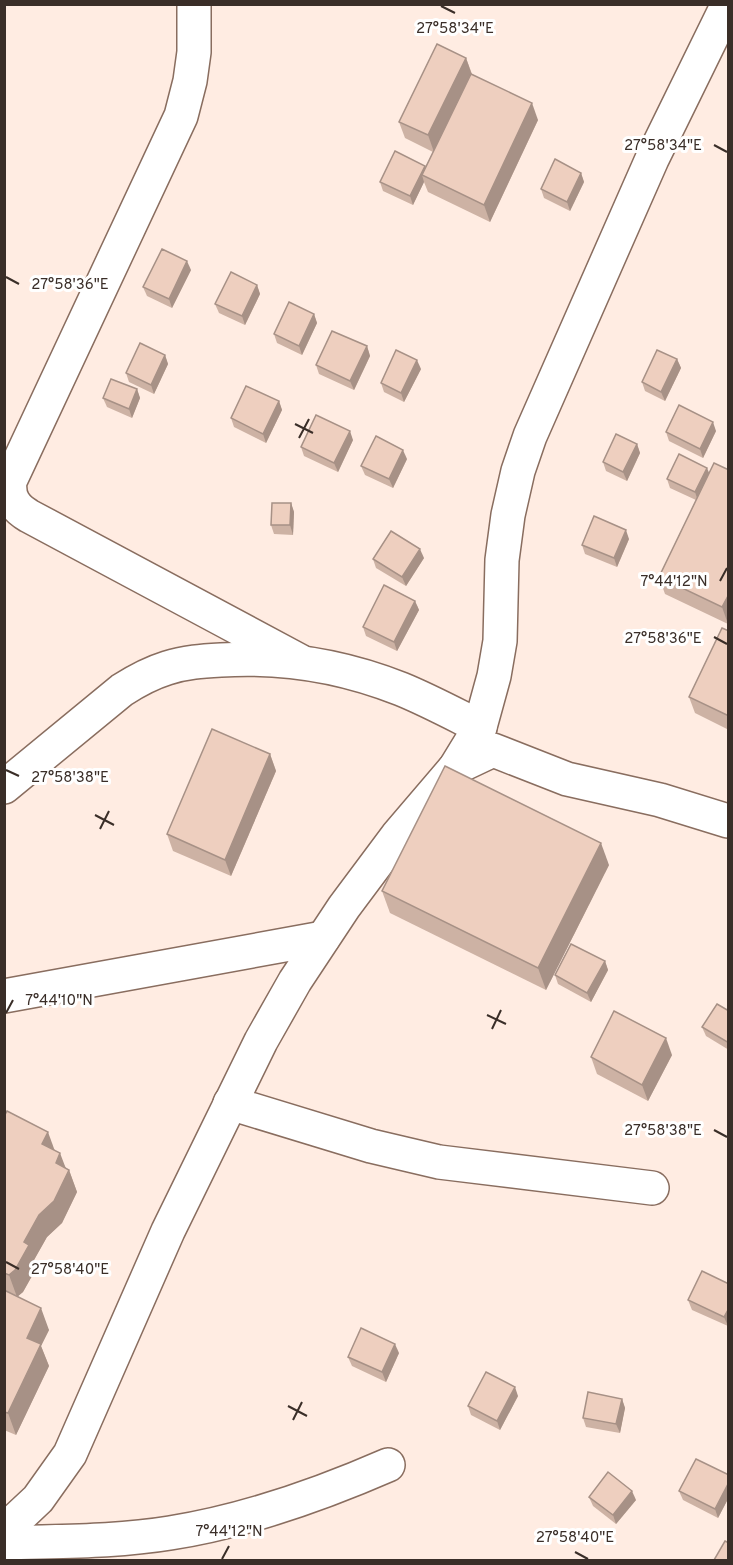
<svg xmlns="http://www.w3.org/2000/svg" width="733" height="1565" font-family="Overpass,sans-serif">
	<rect width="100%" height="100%" fill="#ffece2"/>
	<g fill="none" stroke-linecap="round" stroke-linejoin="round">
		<defs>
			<g id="minor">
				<path d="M194,4V52L190,81L181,116L10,481C8,498 15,508 29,516L300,661"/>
				<path d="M455,768L493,750L567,779L660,800L728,821"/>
				<path d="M4,787L122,690C136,681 151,673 167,668C185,662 203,661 221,660C284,656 343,666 401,689C428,700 454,714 480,727"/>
				<path d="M4,996L323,938"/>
				<path d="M230,1103L371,1146L439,1162L652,1188"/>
				<path d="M4,1531L38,1499L70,1454L168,1231L261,1041L295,981L344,907L397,836L455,768L480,727L494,676L500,641L502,560L508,515L518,471L530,436L652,159L728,4"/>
				<path d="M4,1543C59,1541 115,1542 170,1533C246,1521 317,1496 388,1465"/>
			</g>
		</defs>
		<!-- minor casing -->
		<use href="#minor" stroke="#896d5f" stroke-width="36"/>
		<!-- minor -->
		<use href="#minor" stroke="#fff" stroke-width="33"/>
	</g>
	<!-- wall -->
	<g fill="#cdb2a4">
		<path d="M466,58L472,74L538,120L490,222L428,192L424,182L413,205L383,191L380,182L425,168L433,152L405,138L399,122Z"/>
		<path d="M581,173L584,182L570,211L544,198L541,189Z"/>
		<path d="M191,270L172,308L147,296L143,287Z"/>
		<path d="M257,285L260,294L245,325L219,313L215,304Z"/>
		<path d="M314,314L317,323L302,355L277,343L274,334Z"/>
		<path d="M367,346L370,356L354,390L319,374L316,365Z"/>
		<path d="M165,355L168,364L154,394L129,382L126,373Z"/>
		<path d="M677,359L681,368L665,401L645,391L642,382Z"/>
		<path d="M421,369L404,402L384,392L381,383Z"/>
		<path d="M137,389L140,398L132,418L107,407L103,398Z"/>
		<path d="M279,401L282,410L266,443L234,427L231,418Z"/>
		<path d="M716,431L703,458L669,441L666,432Z"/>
		<path d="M353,440L338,472L304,456L301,447Z"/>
		<path d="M637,444L640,453L627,481L606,471L603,462Z"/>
		<path d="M407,459L393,488L365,475L361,466Z"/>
		<path d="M729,470V623L728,624L665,594L659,577L696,500L670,488L667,479Z"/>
		<path d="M291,503L294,512L293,535L274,534L271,525Z"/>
		<path d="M629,539L617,567L585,554L582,545Z"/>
		<path d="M424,558L406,586L376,568L373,559Z"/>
		<path d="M415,601L419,610L397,651L366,636L363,627Z"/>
		<path d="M729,631V730L695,713L689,697Z"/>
		<path d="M270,754L276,771L231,876L173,851L167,834Z"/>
		<path d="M609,865L546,990L390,913L382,891Z"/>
		<path d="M605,961L608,970L591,1002L558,984L555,975Z"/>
		<path d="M729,1011V1050L706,1036L702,1027Z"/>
		<path d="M672,1055L648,1101L597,1074L591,1057Z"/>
		<path d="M4,1116L55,1151L66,1168L69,1170L77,1192L62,1223L47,1237L34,1260L37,1267L23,1292L18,1296L49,1330L41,1346L49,1366L16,1435L4,1430Z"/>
		<path d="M729,1284V1324L728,1326L692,1310L688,1300Z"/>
		<path d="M399,1353L386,1382L352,1366L348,1357Z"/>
		<path d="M518,1396L500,1430L471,1415L468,1406Z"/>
		<path d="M622,1399L625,1408L620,1433L586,1427L583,1418Z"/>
		<path d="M729,1475V1497L718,1518L683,1500L679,1491Z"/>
		<path d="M589,1497L636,1500L616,1524L593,1506Z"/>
	</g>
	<!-- shaded-wall -->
	<g fill="#a79186">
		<path d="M466,58L472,75L434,152L428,135Z"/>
		<path d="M532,103L538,120L490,222L484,205Z"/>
		<path d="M425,166L428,175H422L424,182L413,205L410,196Z"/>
		<path d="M581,173L584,182L570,211L567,202Z"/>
		<path d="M187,261L191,270L172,308L169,299Z"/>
		<path d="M257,285L260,294L245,325L242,316Z"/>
		<path d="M314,314L317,323L302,355L299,346Z"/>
		<path d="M367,346L370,356L354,390L350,381Z"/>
		<path d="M165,355L168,364L154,394L151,385Z"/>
		<path d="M677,359L681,368L665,401L661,392Z"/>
		<path d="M417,360L421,369L404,402L401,393Z"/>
		<path d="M137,389L140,398L132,418L129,409Z"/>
		<path d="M279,401L282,410L266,443L263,434Z"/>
		<path d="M713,422L716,431L703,458L700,449Z"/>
		<path d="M350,431L353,440L338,472L334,463Z"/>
		<path d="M637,444L640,453L627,481L623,472Z"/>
		<path d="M403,450L407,459L393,488L389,479Z"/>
		<path d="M707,468L711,477L698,501L695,492Z"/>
		<path d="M291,503L294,512L293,535L290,525Z"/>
		<path d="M626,530L629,539L617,567L614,558Z"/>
		<path d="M420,549L424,558L406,586L402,577Z"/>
		<path d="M729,594V623L728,624L722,607Z"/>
		<path d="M415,601L419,610L397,651L394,642Z"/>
		<path d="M270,754L276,771L231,876L225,860Z"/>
		<path d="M601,843L609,865L546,990L538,968Z"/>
		<path d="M605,961L608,970L591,1002L587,993Z"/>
		<path d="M666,1038L672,1055L648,1101L642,1085Z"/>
		<path d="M48,1132L56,1154L42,1144Z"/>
		<path d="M60,1153L68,1174L69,1170L77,1192L62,1223L47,1237L34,1260L37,1267L23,1292L17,1297L9,1275L24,1242L56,1163Z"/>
		<path d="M41,1308L49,1330L41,1346L49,1366L16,1435L8,1413L27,1338Z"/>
		<path d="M729,1308V1324L728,1326L724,1317Z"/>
		<path d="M395,1344L399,1353L386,1382L382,1372Z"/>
		<path d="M515,1387L518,1396L500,1430L497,1421Z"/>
		<path d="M622,1399L625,1408L620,1433L616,1424Z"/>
		<path d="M729,1482V1497L718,1518L715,1509Z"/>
		<path d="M632,1491L636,1500L616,1524L613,1515Z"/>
	</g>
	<!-- building -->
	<g fill="#eecfbf" stroke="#a79186" stroke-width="1.5">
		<path d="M437,44L466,58L428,135L399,122Z"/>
		<path d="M471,74L532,103L484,205L422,175Z"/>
		<path d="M395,151L425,166L410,196L380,182Z"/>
		<path d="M555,159L581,173L567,202L541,189Z"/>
		<path d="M162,249L187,261L169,299L143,287Z"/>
		<path d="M231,272L257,285L242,316L215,304Z"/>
		<path d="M289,302L314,314L299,346L274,334Z"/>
		<path d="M332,331L367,346L350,381L316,365Z"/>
		<path d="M140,343L165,355L151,385L126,373Z"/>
		<path d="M396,350L417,360L401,393L381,383Z"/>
		<path d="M657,350L677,359L661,392L642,382Z"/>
		<path d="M111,379L137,389L129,409L103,398Z"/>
		<path d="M246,386L279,401L263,434L231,418Z"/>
		<path d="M679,405L713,422L700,449L666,432Z"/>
		<path d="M316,415L350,431L334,463L301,447Z"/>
		<path d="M616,434L637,444L623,472L603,462Z"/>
		<path d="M376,436L403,450L389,479L361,466Z"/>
		<path d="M679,454L707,468L695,492L667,479Z"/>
		<path d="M714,463L729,470V594L722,607L659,577Z"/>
		<path d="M272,503H291L290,525H271Z"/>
		<path d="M594,516L626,530L614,558L582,545Z"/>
		<path d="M391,531L420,549L402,577L373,559Z"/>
		<path d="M384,585L415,601L394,642L363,627Z"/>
		<path d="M722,628L729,631V716L689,697Z"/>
		<path d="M212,729L270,754L225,860L167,834Z"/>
		<path d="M445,766L601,843L538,968L382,891Z"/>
		<path d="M571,944L605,961L587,993L555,975Z"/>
		<path d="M717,1004L729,1011V1043L702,1027Z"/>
		<path d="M614,1011L666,1038L642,1085L591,1057Z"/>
		<path d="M7,1111L48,1132L42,1144L60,1153L56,1163L69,1170L54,1201L39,1215L24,1242L29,1245L15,1270L9,1275L4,1273V1116Z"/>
		<path d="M702,1271L729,1284V1308L724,1317L688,1300Z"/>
		<path d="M4,1290L41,1308L27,1338L41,1344L8,1413L4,1412Z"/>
		<path d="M361,1328L395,1344L382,1372L348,1357Z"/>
		<path d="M486,1372L515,1387L497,1421L468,1406Z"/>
		<path d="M588,1392L622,1399L616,1424L583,1418Z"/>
		<path d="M696,1459L729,1475V1482L715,1509L679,1491Z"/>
		<path d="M608,1472L632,1491L613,1515L589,1497Z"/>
		<path d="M725,1541L729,1543V1560H714Z"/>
	</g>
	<!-- ticks -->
	<path fill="none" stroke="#3a2e28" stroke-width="2" d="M441,6L455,13M714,145L727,152M6,277L19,284M295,424L313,433M299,438L309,419M720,581L727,568M714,637L727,644M6,770L19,776M95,815L114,825M100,829L109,811M6,1013L13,1000M487,1015L506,1024M492,1029L501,1010M714,1130L727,1137M6,1262L19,1269M288,1406L307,1416M293,1420L302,1402M575,1552L588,1559M222,1559L229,1546"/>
	<g font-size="15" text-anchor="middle" fill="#3a2e28" stroke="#fff" stroke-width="6" stroke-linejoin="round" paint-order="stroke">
		<text x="455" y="33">27°58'34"E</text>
		<text x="663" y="150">27°58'34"E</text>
		<text x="70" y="289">27°58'36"E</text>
		<text x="674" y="586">7°44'12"N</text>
		<text x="663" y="643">27°58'36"E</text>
		<text x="70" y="782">27°58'38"E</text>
		<text x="59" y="1005">7°44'10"N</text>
		<text x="663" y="1135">27°58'38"E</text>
		<text x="70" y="1274">27°58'40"E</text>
		<text x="229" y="1536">7°44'12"N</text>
		<text x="575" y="1542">27°58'40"E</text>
	</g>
	<!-- border -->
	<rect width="733" height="1565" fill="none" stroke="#3a2e28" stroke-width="12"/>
</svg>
